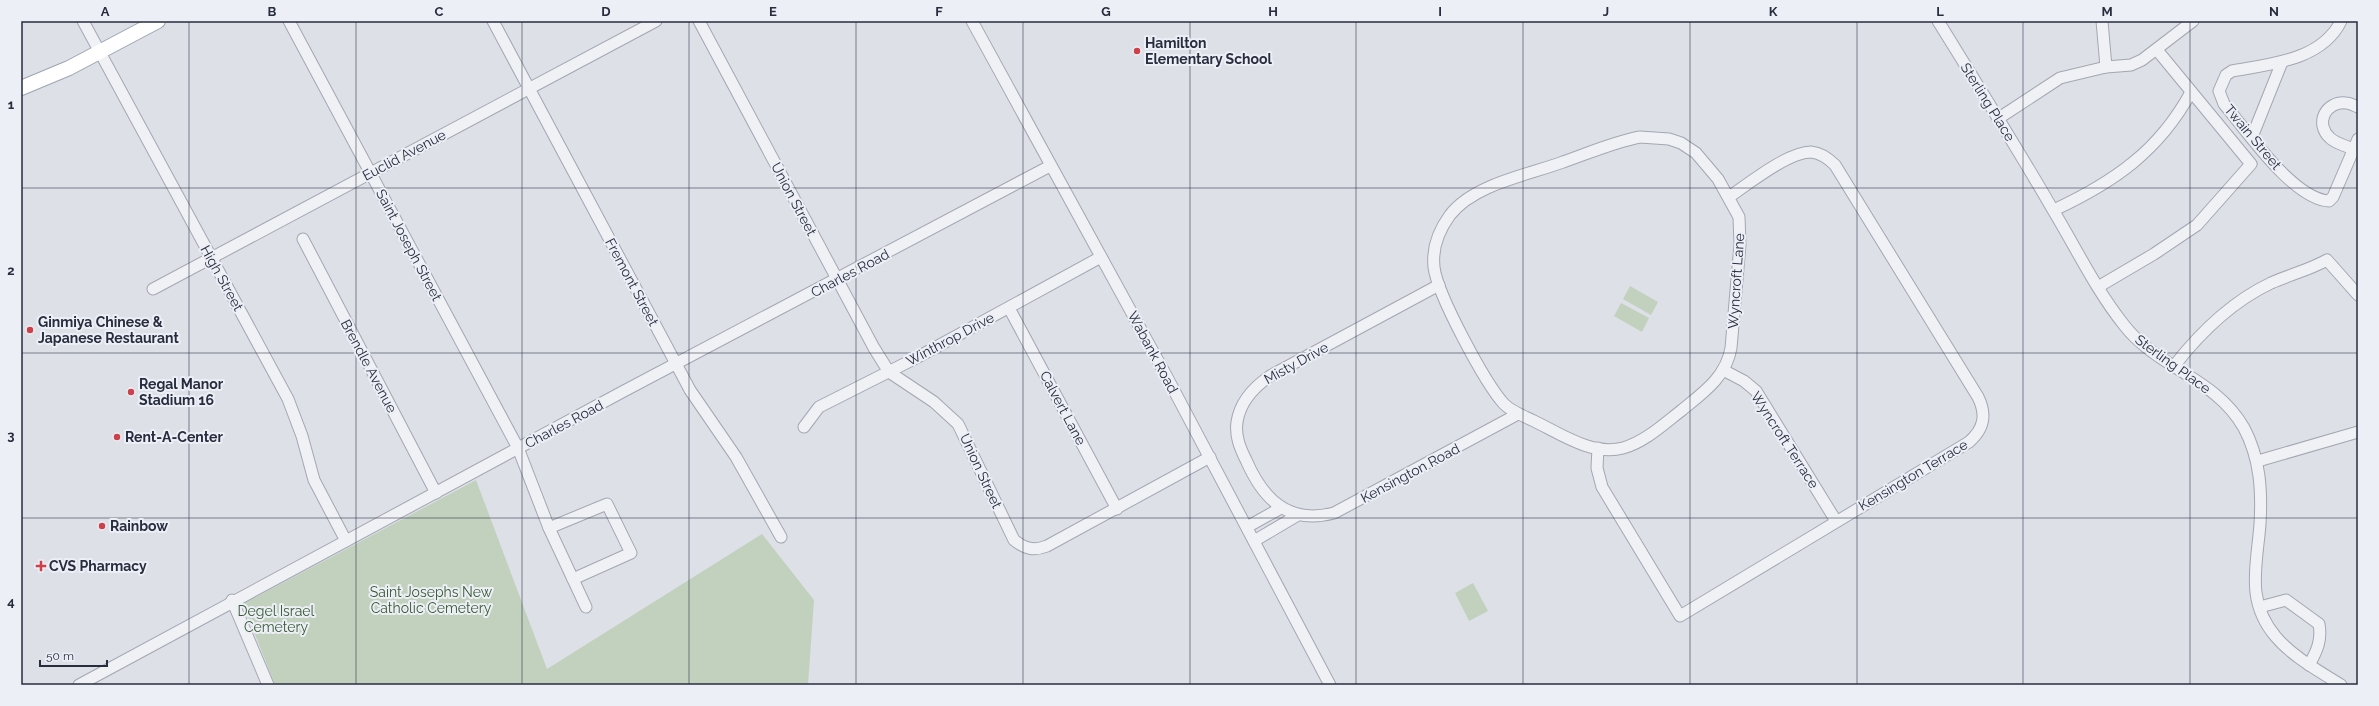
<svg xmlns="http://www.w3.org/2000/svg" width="2379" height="706" font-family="Raleway,sans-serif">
	<rect width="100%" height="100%" fill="#dde0e7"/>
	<!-- green -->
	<g fill="#c2d1be">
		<path d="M1630,286L1658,302L1651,315L1623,299Z"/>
		<path d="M1621,303L1649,318L1642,332L1614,316Z"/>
		<path d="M476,480L547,669L762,534L814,600L808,685H275L243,604Z"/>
		<path d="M1473,583L1488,611L1469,621L1455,593Z"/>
	</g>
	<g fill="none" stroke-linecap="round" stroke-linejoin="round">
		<defs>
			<g id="minor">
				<path d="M83,21L288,399L302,436L314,480L346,541"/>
				<path d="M289,21L518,448L549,528L586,607"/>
				<path d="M493,21L690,390L736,457L781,537"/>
				<path d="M699,21L874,348L889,372L934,402L958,424L1014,540C1025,549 1034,551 1047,546L1210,457"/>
				<path d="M972,21L1168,379L1330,685"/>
				<path d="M1938,21C1977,84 2016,146 2053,210C2076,248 2096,290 2124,325C2157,368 2216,378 2244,428C2260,458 2262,490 2260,524C2257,565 2245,601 2276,637C2293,657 2319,671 2341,685"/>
				<path d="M2102,21L2106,67"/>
				<path d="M2341,21C2322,60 2271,64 2232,71L2226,75L2219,91L2224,104C2247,131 2293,199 2329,201L2333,197L2358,139"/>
				<path d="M2358,107C2355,106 2350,103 2346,103C2326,101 2314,123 2330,138C2336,144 2350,147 2358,151"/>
				<path d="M1999,118L2060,78L2106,67L2131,65L2142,60L2193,21"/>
				<path d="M1640,137L1669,139L1681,143L1696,153L1718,179L1739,217L1740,245L1731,348C1726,377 1704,392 1682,410C1665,423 1645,442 1623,448C1592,456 1561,434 1534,421C1524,416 1512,412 1504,404C1485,383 1437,294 1434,267C1432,248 1439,230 1450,215C1474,184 1528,175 1563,162C1589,153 1614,142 1640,137Z"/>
				<path d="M2252,137L2282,62"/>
				<path d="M2054,210C2114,182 2159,151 2191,92"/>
				<path d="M303,239L436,493"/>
				<path d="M1439,285L1270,376C1254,387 1240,402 1237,422C1235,436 1240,448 1246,460C1263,499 1288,525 1334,513L1518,414"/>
				<path d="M2098,287L2154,254L2197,225L2251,164L2157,50"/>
				<path d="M153,289L656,21"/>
				<path d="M1009,308L1117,509"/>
				<path d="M2174,366C2199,334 2233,301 2271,283C2289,275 2309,270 2327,260L2358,295"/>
				<path d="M1723,370L1744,381L1756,391L1836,521"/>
				<path d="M804,427L819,407L916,358L1101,257"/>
				<path d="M1598,448L1597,468L1602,487L1680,616L1969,442C1984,429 1987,415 1978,397L1835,165C1828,158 1821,153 1811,152C1788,152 1748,184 1729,197"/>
				<path d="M2258,461L2358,432"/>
				<path d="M1247,527L1281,508"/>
				<path d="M549,528L607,504L631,553L573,579"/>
				<path d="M1254,541L1298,515"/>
				<path d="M232,600L268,685"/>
				<path d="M2260,607L2286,600L2319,624C2322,640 2317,651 2309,665"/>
				<path d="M79,685L624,391L1050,166"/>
			</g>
			<path id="major" d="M21,88L69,68L158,21"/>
		</defs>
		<!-- minor casing -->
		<use href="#minor" stroke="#a3a7b1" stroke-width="13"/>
		<!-- major casing -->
		<use href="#major" stroke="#9da4b3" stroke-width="16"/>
		<!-- minor -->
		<use href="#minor" stroke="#f0f1f5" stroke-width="11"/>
		<!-- major -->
		<use href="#major" stroke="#fff" stroke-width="14"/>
	</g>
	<!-- grid -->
	<path fill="none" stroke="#272d3e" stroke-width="1" stroke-opacity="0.55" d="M189,21V685M356,21V685M522,21V685M689,21V685M856,21V685M1023,21V685M1190,21V685M1356,21V685M1523,21V685M1690,21V685M1857,21V685M2023,21V685M2190,21V685M21,188H2358M21,353H2358M21,518H2358"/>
	<!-- markers -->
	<g fill="#ce414b" stroke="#eceff5" stroke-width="1.5">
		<circle cx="1137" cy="51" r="4"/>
		<circle cx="30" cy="330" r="4"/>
		<circle cx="131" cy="392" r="4"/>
		<circle cx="117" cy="437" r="4"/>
		<circle cx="102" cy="526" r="4"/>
		<path d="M39 560h4v4h4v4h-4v4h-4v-4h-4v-4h4z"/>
	</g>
	<g text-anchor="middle" stroke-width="4" stroke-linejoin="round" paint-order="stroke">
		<!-- poi labels -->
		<g font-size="14" font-weight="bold" fill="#272d3e" stroke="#eceff5" text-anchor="start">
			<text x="1145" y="48">Hamilton<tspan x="1145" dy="16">Elementary School</tspan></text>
			<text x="38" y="327">Ginmiya Chinese &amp;<tspan x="38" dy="16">Japanese Restaurant</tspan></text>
			<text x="139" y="389">Regal Manor<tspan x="139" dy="16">Stadium 16</tspan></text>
			<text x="125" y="442">Rent-A-Center</text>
			<text x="110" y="531">Rainbow</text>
			<text x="49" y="571">CVS Pharmacy</text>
		</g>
		<!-- street labels -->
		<g font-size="14" fill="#272d3e" stroke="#eceff5">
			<text transform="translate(1988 102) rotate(58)" y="5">Sterling Place</text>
			<text transform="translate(2253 137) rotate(50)" y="5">Twain Street</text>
			<text transform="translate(404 155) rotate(-28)" y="5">Euclid Avenue</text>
			<text transform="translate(794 199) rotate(62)" y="5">Union Street</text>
			<text transform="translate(409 245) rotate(62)" y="5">Saint Joseph Street</text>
			<text transform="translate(850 273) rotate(-28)" y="5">Charles Road</text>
			<text transform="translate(222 278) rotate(61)" y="5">High Street</text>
			<text transform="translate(1736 281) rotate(-86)" y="5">Wyncroft Lane</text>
			<text transform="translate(632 282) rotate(62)" y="5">Fremont Street</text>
			<text transform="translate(950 339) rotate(-28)" y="5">Winthrop Drive</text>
			<text transform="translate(1153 352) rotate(62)" y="5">Wabank Road</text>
			<text transform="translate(1296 363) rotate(-29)" y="5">Misty Drive</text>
			<text transform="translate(2173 364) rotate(36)" y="5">Sterling Place</text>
			<text transform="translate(369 366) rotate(62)" y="5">Brendle Avenue</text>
			<text transform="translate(1063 408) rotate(62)" y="5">Calvert Lane</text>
			<text transform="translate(564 424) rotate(-28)" y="5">Charles Road</text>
			<text transform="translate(1785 440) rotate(57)" y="5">Wyncroft Terrace</text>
			<text transform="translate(981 471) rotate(65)" y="5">Union Street</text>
			<text transform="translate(1410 473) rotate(-28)" y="5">Kensington Road</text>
			<text transform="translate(1913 475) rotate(-31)" y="5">Kensington Terrace</text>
		</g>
		<!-- park labels -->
		<g font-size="14" fill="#385934" stroke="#eceff5">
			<text x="431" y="597">Saint Josephs New<tspan x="431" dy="16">Catholic Cemetery</tspan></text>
			<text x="276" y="616">Degel Israel<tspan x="276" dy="16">Cemetery</tspan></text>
		</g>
	</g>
	<!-- border -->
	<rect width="2379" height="706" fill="none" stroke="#eceff5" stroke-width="44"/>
	<!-- scale -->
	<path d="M40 660v6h67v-6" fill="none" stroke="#272d3e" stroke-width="2"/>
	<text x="46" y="660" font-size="12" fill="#272d3e" stroke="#eceff5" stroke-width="3" paint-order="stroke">50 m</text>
	<rect x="22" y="22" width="2335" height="662" fill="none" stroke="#272d3e" stroke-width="1.5"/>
	<g font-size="13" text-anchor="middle" font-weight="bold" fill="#272d3e">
		<text x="105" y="16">A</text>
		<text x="272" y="16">B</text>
		<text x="439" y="16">C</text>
		<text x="606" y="16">D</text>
		<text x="773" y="16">E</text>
		<text x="939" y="16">F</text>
		<text x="1106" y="16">G</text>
		<text x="1273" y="16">H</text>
		<text x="1440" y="16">I</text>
		<text x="1606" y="16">J</text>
		<text x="1773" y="16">K</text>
		<text x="1940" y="16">L</text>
		<text x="2107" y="16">M</text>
		<text x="2274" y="16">N</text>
		<text x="11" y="109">1</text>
		<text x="11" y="275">2</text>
		<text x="11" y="440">3</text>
		<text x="11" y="606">4</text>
	</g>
</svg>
